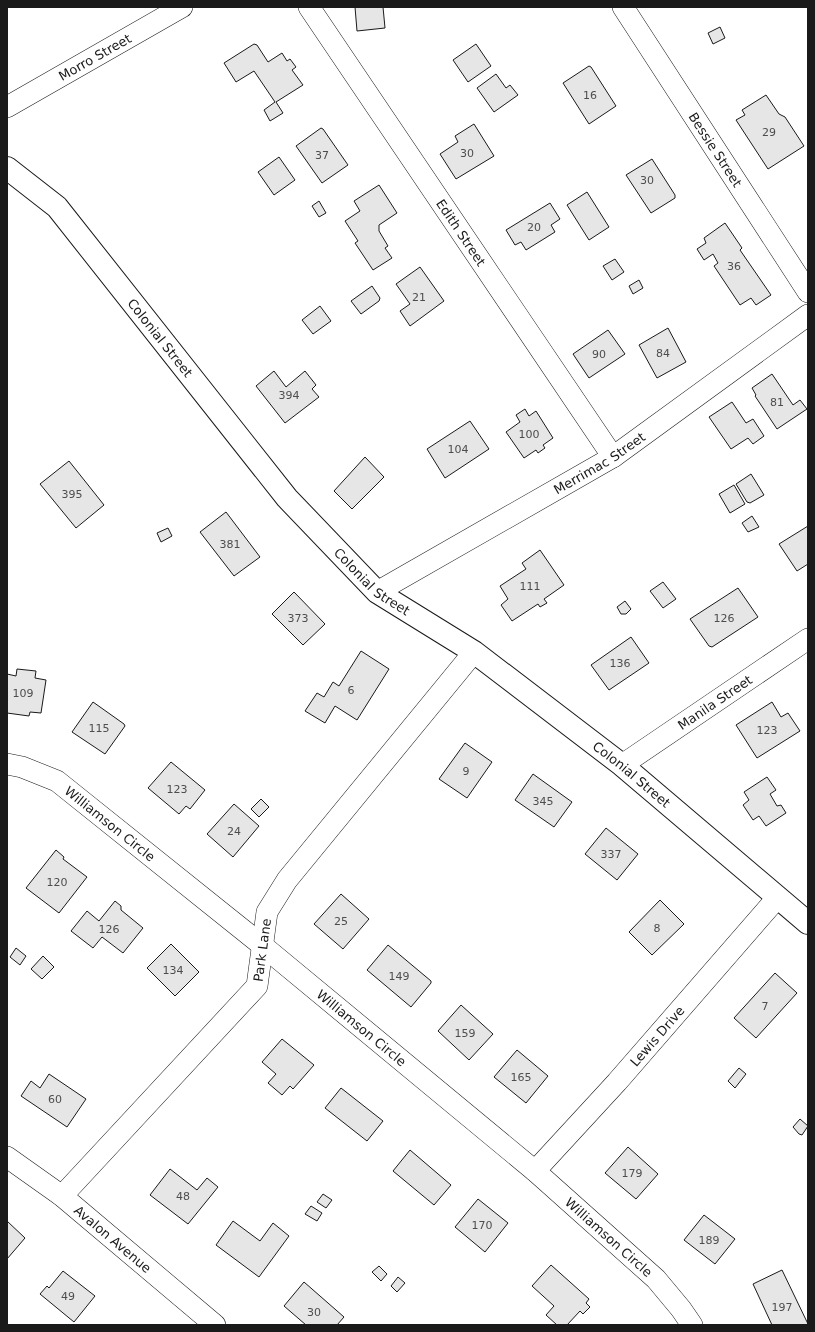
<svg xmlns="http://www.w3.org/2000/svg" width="815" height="1332" font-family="'DejaVu Sans',sans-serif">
	<rect width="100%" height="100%" fill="#fff"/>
	<!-- building -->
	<g fill="#e6e6e6" stroke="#1a1a1a">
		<path d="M355,7H383L385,28L357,31Z"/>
		<path d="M720,27L725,38L713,44L708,33Z"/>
		<path d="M254,44L257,45L268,62L282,53L287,61L290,59L296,67L292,70L303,85L276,102L283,113L270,121L264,110L275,102L254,71L236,82L224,63Z"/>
		<path d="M476,44L491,66L468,82L453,60Z"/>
		<path d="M589,66L591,67L616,106L589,124L563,83Z"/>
		<path d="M496,74L506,88L510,85L518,95L494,112L477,88Z"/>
		<path d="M766,95L779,114L785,117L804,146L768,169L736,120L745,115L742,110Z"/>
		<path d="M474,124L494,156L456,179L440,154L458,142L455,136Z"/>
		<path d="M321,128L323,129L348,165L322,183L296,146Z"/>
		<path d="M279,157L295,180L274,195L258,172Z"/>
		<path d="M652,159L675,195V198L651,213L626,175Z"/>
		<path d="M379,185L397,213L379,225V231L388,246L385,248L392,258L373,270L355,243L358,241L345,221L360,211L354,201Z"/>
		<path d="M587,192L609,227L589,240L567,205Z"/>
		<path d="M319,201L326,213L319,217L312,206Z"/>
		<path d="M550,203L560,219L551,225L555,232L526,250L521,242L515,245L506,230Z"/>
		<path d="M725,223L742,248L740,250L771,295L756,305L751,298L740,305L714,266L718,263L713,254L704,260L697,249L706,243L704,238Z"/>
		<path d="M615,259L624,272L612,280L603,266Z"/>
		<path d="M420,267L444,301L410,326L400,311L410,304L396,284Z"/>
		<path d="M639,280L643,288L633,294L629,286Z"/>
		<path d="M372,286L380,298L379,301L361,314L351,301Z"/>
		<path d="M320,306L331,321L313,334L302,320Z"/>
		<path d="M668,328L686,362L657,378L639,345Z"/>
		<path d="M608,330L625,354L589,378L573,354Z"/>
		<path d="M274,371L286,387L305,371L316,385L312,389L319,397L285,423L256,386Z"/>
		<path d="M772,374L793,405L800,400L807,409L777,429L755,396L756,395L752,388Z"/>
		<path d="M732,402L746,423L753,419L764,436L753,444L748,438L731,449L709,417Z"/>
		<path d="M525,409L529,416L536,411L553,438L543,445L545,448L538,453L536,450L524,458L506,432L520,422L516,415Z"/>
		<path d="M470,421L489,449L445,478L427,449Z"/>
		<path d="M365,457L384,477L352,509L334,491Z"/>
		<path d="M69,461L104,505L76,528L40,484Z"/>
		<path d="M751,474L764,495L750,503L747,502L736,484Z"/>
		<path d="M734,485L745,504L730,513L719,494Z"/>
		<path d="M226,512L260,557L234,576L200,532Z"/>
		<path d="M752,516L759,527L748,532L742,523Z"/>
		<path d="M808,526V564L797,571L779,544Z"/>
		<path d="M168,528L172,536L161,542L157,533Z"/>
		<path d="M540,550L564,585L544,599L547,603L540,607L538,604L512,621L501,605L508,599L500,586L526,569L522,563Z"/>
		<path d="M663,582L676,599L663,608L650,591Z"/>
		<path d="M738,588L758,617L712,647L709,646L690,619Z"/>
		<path d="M294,592L325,624L303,645L272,614Z"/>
		<path d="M625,601L631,609L626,614H621L617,607Z"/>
		<path d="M631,637L649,663L609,690L591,665Z"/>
		<path d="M361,651L389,669L357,720L335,706L325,723L305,711L317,693L324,697L333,682L339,686Z"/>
		<path d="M17,669L36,671L35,678L46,680L41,713L30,712L29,716L7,713V674L16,676Z"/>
		<path d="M93,702L124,724L125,726L105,754L72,732Z"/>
		<path d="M772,702L781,717L788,713L800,731L757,758L736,725Z"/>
		<path d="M465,743L492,762L467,798L439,779Z"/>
		<path d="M171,762L205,790L190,809L186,806L179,814L148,788Z"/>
		<path d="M533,774L572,802L554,827L515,800Z"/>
		<path d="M767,777L776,790L770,794L777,806L781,805L786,813L766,826L759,816L753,820L743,805L749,800L744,792Z"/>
		<path d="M261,799L269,807L259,817L251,809Z"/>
		<path d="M234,804L259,826L233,857L207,834Z"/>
		<path d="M606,828L638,854L617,880L585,854Z"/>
		<path d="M56,850L64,857L63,859L87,877L59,913L26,888Z"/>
		<path d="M341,894L369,919L343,949L314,924Z"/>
		<path d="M660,900L684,924L652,955L629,932Z"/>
		<path d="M115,901L121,906V910L143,928L123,953L102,937L93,948L71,931L87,911L99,921Z"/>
		<path d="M171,944L199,972L175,996L147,968Z"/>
		<path d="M388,945L431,981V983L411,1007L367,970Z"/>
		<path d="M16,948L26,956L20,965L10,957Z"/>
		<path d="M43,956L54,967L42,979L31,969Z"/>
		<path d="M775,973L797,993L756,1038L734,1018Z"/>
		<path d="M461,1005L493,1034L469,1060L438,1031Z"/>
		<path d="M282,1039L314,1065L293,1089L290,1086L282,1095L268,1083L276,1074L262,1062Z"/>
		<path d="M517,1050L548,1076L526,1103L494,1077Z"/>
		<path d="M739,1068L746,1074L735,1088L728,1081Z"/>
		<path d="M49,1074L86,1099L67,1127L21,1096L31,1081L40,1088Z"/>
		<path d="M341,1088L383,1121L367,1141L325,1108Z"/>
		<path d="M800,1119L808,1126L802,1135L799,1134L793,1127Z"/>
		<path d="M628,1147L658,1174L636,1199L605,1173Z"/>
		<path d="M410,1150L451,1185L434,1205L393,1171Z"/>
		<path d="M170,1169L197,1190L207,1178L218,1187L188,1224L150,1195Z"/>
		<path d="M323,1194L332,1200L326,1208L317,1202Z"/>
		<path d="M478,1199L508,1223L485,1252L455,1227Z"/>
		<path d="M311,1206L322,1213L317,1221L305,1214Z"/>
		<path d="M704,1215L735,1239L715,1264L684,1240Z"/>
		<path d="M7,1221L25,1238L7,1259Z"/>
		<path d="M233,1221L260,1241L273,1223L289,1236L259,1277L216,1245Z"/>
		<path d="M551,1265L589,1299L586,1303L590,1307L583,1314L580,1311L567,1325H557L546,1315L554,1306L532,1286Z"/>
		<path d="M379,1266L387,1274L381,1281L372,1272Z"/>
		<path d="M782,1270L808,1324V1325H772L753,1284Z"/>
		<path d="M63,1271L95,1296L74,1322L40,1294L47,1286L49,1288Z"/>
		<path d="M398,1277L405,1283L397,1292L391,1286Z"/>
		<path d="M304,1282L344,1317L337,1325H306L284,1306Z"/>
	</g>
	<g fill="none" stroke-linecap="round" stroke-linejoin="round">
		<defs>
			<g id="minor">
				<path id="s1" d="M309,7L613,457"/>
				<path id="s2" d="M623,7L808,292"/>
				<path id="s3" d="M7,107L182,7"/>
				<path id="s4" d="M377,592L613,457L808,315"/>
				<path id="s5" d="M7,764L22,767L57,781L263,946L535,1171L656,1279L681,1309L692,1325"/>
				<path id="s6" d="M622,765L808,639"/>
				<path id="s7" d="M7,1157L62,1196L215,1325"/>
				<path id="s8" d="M535,1171L617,1082L777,898"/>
				<path id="s9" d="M62,1196L257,986L267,912L287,880L474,652"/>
			</g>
			<g id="tertiary">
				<path id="s10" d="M7,168L57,207L287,498L377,592L474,652L622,765L808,923"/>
			</g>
		</defs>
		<!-- minor casing -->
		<use href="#minor" stroke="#1a1a1a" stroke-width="22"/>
		<!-- tertiary casing -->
		<use href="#tertiary" stroke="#1a1a1a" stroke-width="24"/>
		<!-- minor -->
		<use href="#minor" stroke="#fff" stroke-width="21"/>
		<!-- tertiary -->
		<use href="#tertiary" stroke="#fff" stroke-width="22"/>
	</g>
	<g text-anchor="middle" stroke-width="3" stroke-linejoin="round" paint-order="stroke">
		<!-- number labels -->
		<g font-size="11" fill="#4d4d4d">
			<text x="590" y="99">16</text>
			<text x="769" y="136">29</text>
			<text x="467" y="157">30</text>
			<text x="322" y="159">37</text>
			<text x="647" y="184">30</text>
			<text x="534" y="231">20</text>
			<text x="734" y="270">36</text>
			<text x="419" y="301">21</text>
			<text x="663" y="357">84</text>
			<text x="599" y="358">90</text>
			<text x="289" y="399">394</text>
			<text x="777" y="406">81</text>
			<text x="529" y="438">100</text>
			<text x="458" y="453">104</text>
			<text x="72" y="498">395</text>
			<text x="230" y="548">381</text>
			<text x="530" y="590">111</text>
			<text x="298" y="622">373</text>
			<text x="724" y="622">126</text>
			<text x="620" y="667">136</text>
			<text x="351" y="694">6</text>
			<text x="23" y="697">109</text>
			<text x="99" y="732">115</text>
			<text x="767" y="734">123</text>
			<text x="466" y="775">9</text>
			<text x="177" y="793">123</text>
			<text x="543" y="805">345</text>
			<text x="234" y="835">24</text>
			<text x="611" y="858">337</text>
			<text x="57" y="886">120</text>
			<text x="341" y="925">25</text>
			<text x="657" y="932">8</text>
			<text x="109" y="933">126</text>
			<text x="173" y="974">134</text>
			<text x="399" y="980">149</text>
			<text x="765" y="1010">7</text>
			<text x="465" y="1037">159</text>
			<text x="521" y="1081">165</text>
			<text x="55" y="1103">60</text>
			<text x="632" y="1177">179</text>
			<text x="183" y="1200">48</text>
			<text x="482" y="1229">170</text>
			<text x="709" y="1244">189</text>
			<text x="68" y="1300">49</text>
			<text x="782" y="1311">197</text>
			<text x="314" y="1316">30</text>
		</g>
		<!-- street labels -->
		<g font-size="13" fill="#1a1a1a" stroke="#fff">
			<text dy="5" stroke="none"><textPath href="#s3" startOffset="101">Morro Street</textPath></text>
			<text dy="5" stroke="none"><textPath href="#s2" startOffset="170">Bessie Street</textPath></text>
			<text dy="5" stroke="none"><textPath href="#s1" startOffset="272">Edith Street</textPath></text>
			<text dy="5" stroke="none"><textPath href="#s10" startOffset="230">Colonial Street</textPath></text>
			<text dy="5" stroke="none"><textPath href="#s4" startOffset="257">Merrimac Street</textPath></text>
			<text dy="5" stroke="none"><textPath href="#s10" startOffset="554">Colonial Street</textPath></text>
			<text dy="5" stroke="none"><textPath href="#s6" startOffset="112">Manila Street</textPath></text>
			<text dy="5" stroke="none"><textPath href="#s10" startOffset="878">Colonial Street</textPath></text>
			<text dy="5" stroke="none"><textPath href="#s5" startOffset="121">Williamson Circle</textPath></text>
			<text dy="5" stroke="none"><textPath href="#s9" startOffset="323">Park Lane</textPath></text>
			<text dy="5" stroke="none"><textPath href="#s5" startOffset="445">Williamson Circle</textPath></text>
			<text dy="5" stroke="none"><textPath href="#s8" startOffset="182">Lewis Drive</textPath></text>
			<text dy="5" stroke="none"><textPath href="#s5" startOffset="769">Williamson Circle</textPath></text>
			<text dy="5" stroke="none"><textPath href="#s7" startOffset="134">Avalon Avenue</textPath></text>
		</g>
	</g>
	<!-- border -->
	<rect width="815" height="1332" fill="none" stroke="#1a1a1a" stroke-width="16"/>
</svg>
